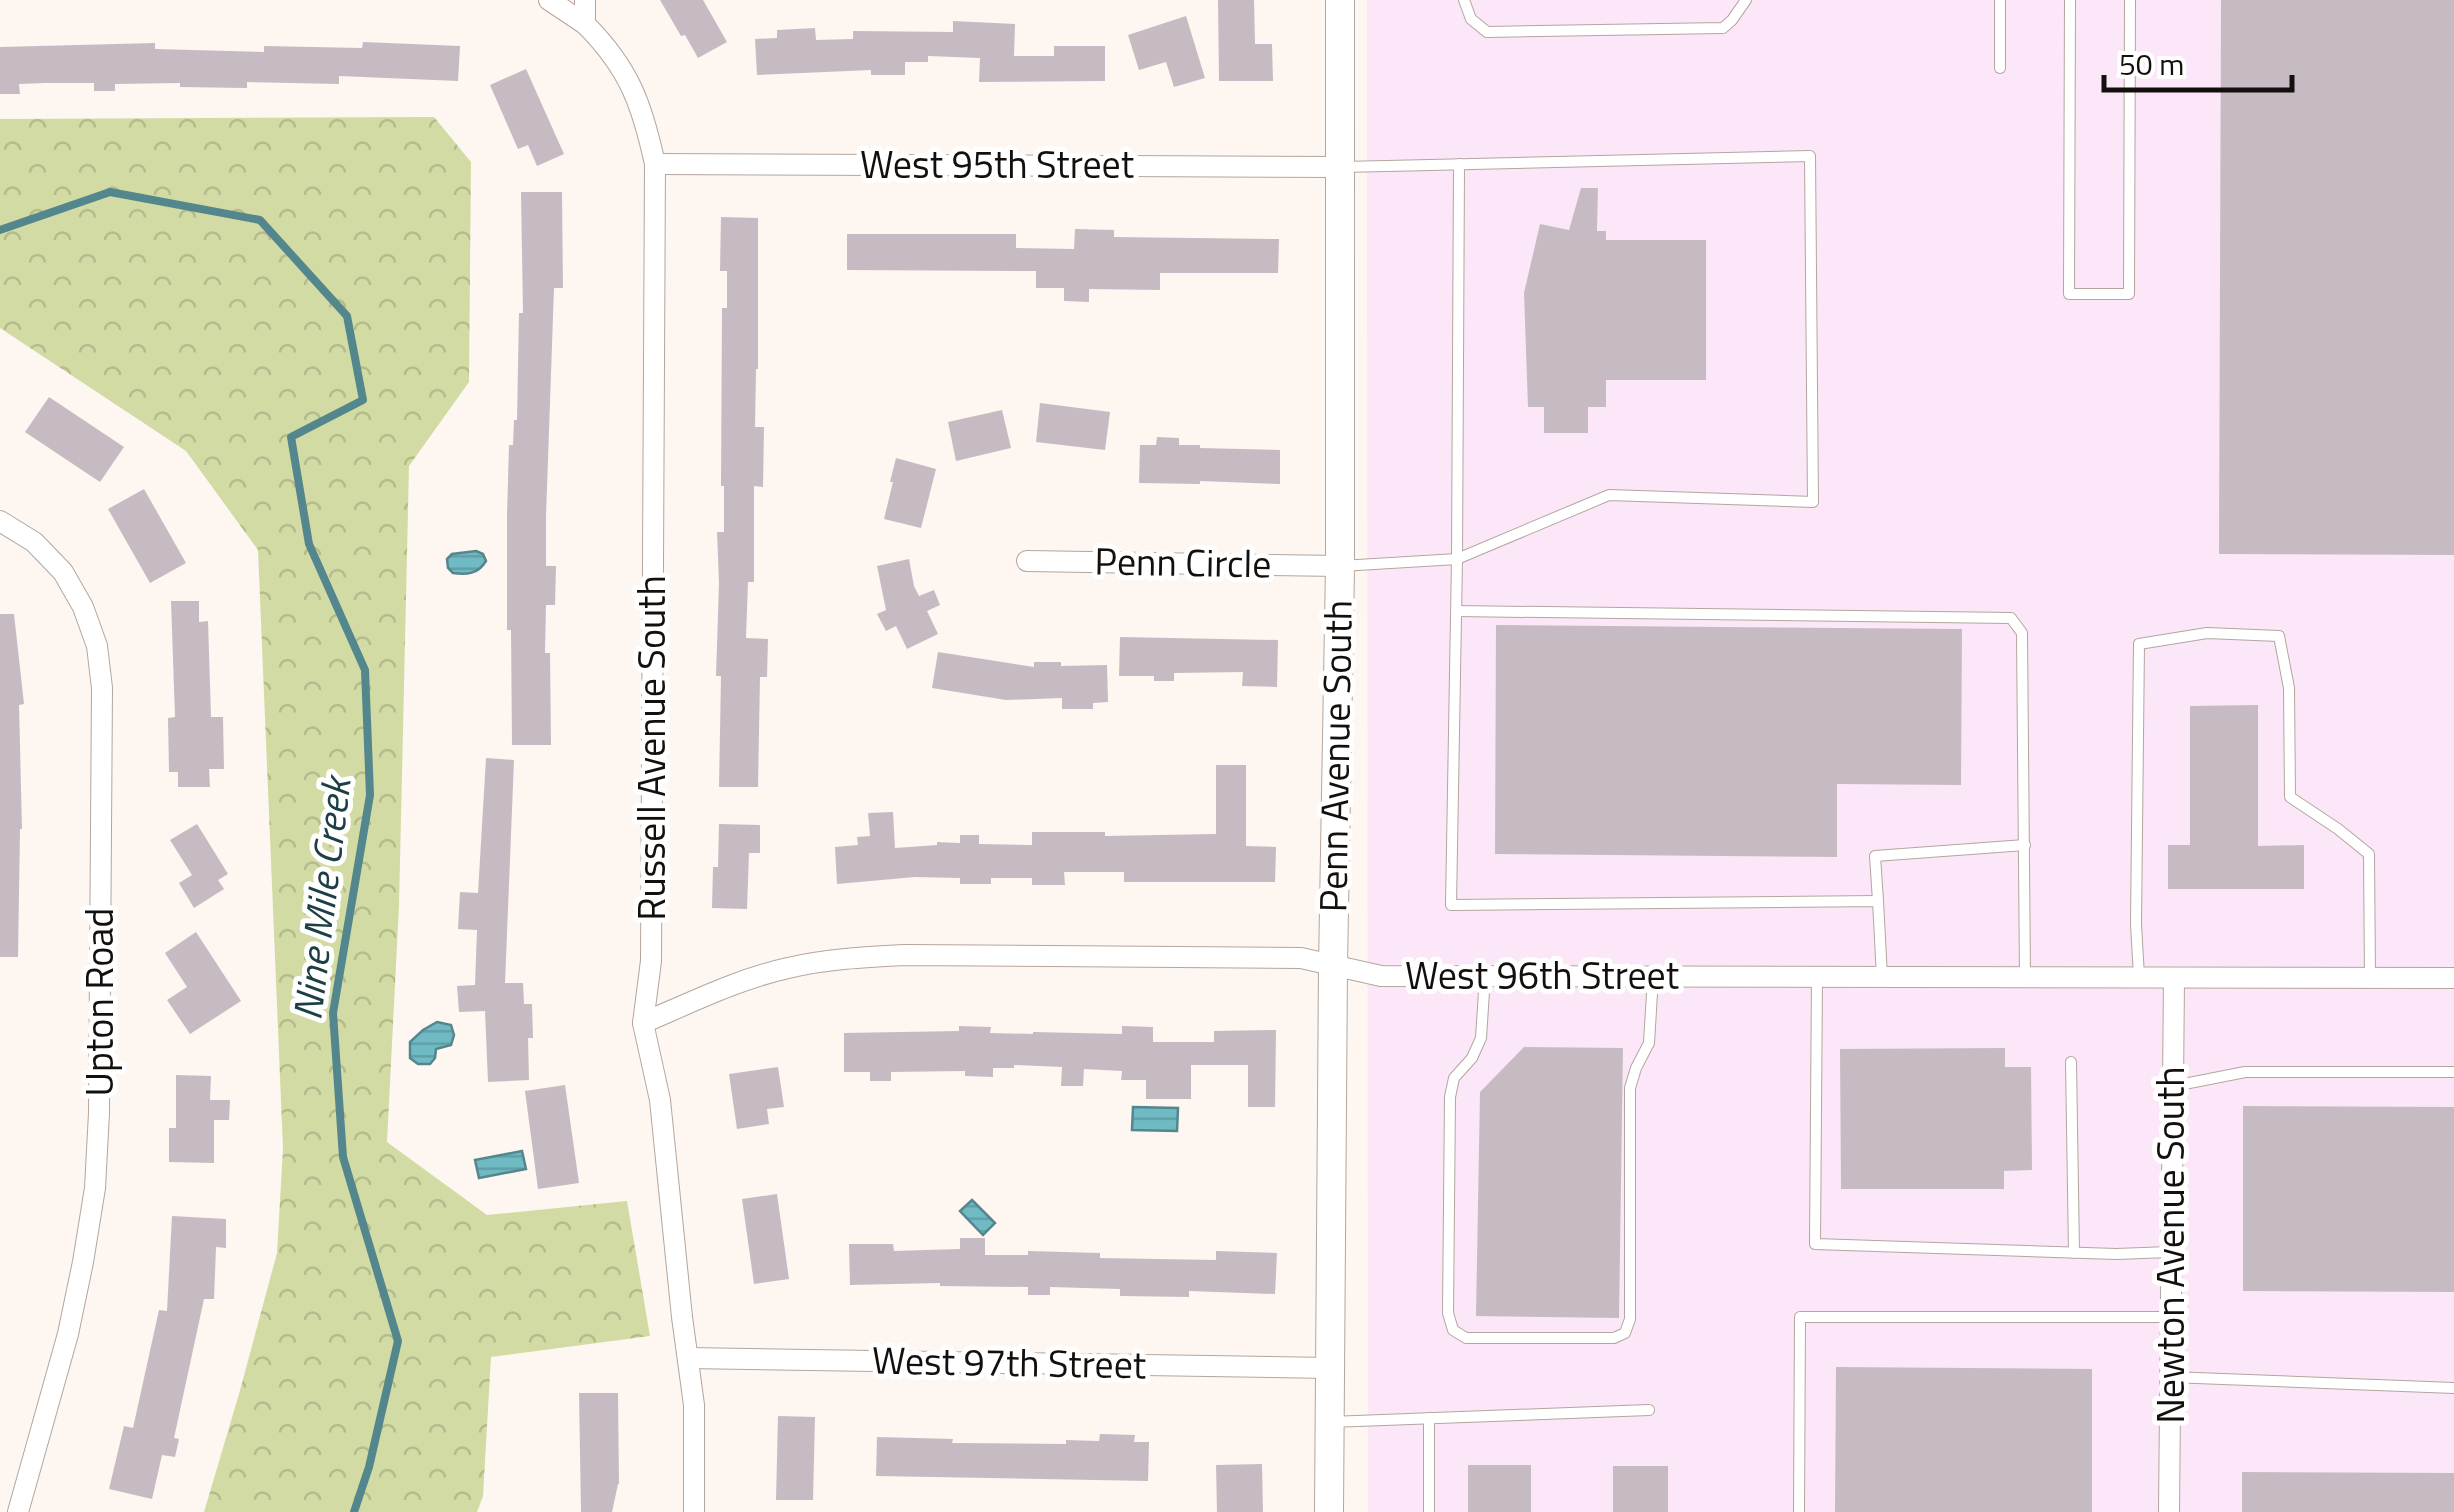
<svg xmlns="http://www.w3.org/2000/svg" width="2454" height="1512" font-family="'Titillium Web',sans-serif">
	<defs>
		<pattern id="forest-crowns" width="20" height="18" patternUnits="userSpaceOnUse" patternTransform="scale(2.5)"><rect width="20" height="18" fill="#d3dba4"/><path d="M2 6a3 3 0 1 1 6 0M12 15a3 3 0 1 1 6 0" fill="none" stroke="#b4bb8c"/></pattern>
		<pattern id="water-rules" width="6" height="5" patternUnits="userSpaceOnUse" patternTransform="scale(2.5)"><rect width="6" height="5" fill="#70bac4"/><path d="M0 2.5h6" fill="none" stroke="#609fa7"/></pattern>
	</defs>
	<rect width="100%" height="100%" fill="#fef6f1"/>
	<!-- commercial -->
	<path fill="#fbe7f7" d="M1367,0H2454V1512H1368Z"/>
	<!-- forest -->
	<path fill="url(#forest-crowns)" d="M434,117L471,162L469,382L409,466L399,906L387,1142L487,1215L627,1201L650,1336L491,1357L483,1496L477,1512H204L239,1394L277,1253L283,1149L258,550L186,451L0,328V119Z"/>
	<!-- water -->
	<g fill="url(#water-rules)" stroke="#54878d" stroke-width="2.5">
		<path d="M476,551L483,554L486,561C478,574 467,575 453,573L448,568L447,559L452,554Z"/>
		<path d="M437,1022L451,1025L454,1035L451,1045L436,1049L435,1058L430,1064H418L410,1058V1042L423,1030Z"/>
		<path d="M1133,1107L1178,1108L1177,1131L1132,1130Z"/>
		<path d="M522,1151L526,1169L479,1178L475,1160Z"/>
		<path d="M972,1200L995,1223L983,1235L960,1211Z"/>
	</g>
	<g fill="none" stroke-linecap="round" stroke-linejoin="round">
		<!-- stream -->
		<path stroke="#54878d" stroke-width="8" d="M0,230L110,192L260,220L347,316L363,400L291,437L309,544L365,670L370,795L333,1013L343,1157L398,1341L369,1467L354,1512"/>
	</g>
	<!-- building -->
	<g fill="#c7bbc3">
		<path d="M660,0H703L727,42L698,58L685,35L681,36Z"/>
		<path d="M1218,0H1254L1255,44H1272L1273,81H1219Z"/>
		<path d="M2221,0H2454V555L2219,554Z"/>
		<path d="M1186,16L1205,78L1174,87L1166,62L1139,70L1128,35Z"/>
		<path d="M953,21L1015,24L1014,56H1054V46H1105V81L979,82L980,58L928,56V62H905V75H871V70L757,75L755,39L777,38V30L815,28L816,40L853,39V31L953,32Z"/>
		<path d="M363,42L460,46L458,81L339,76V84L247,82V88L180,87V83L115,84V91H94V83H45L19,84L20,94H0V47L155,43V49L264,52V46L362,48Z"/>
		<path d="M526,69L564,154L537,166L528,145L518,149L490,85Z"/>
		<path d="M1581,188H1598L1597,231H1606V240H1706V380H1606V407H1588V433H1544V407H1528L1524,293L1540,224L1569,230Z"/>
		<path d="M521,192H562L563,288H554L546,517V566H556L555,605H546L545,653H550L551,745H512L511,630H507V516L509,445H513L514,420H517L519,313H523Z"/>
		<path d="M721,217L758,218V369H756L755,427H764L763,487L754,486V582H748L746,638L768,639L767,677H760L758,787H719L721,676H716L719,583L717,532H724V486H721L722,308H727V271H720Z"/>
		<path d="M1075,229L1114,230V237L1279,239L1278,273H1160V290L1089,289V302L1064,301V288H1036V271L847,270V234H1016V248L1074,249Z"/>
		<path d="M49,397L124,447L100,482L25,432Z"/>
		<path d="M1040,403L1110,412L1105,450L1036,442Z"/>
		<path d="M1002,410L1011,448L956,461L948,422Z"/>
		<path d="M1157,437L1179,438V445H1200V448L1280,450V484L1200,481V484L1139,483L1140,445H1156Z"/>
		<path d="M896,458L936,469L921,528L884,519L893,482H890Z"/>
		<path d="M144,489L186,563L150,583L108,509Z"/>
		<path d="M909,559L914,586L919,596L934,590L940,605L927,611L938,634L907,649L896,626L886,631L877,614L886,610L877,566Z"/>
		<path d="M171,601H199V622L208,621L211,717H223L224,769H209L210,787H178V772H169L168,718L175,717Z"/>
		<path d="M0,614H14L24,704L19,705L22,829H20L18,957H0Z"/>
		<path d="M1496,625L1962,629L1961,785L1837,784V857L1495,854Z"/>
		<path d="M1120,637L1278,640L1277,687L1242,686L1243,672L1174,673V681H1154V676H1119Z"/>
		<path d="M938,652L1034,667V662H1061V666L1107,665L1108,702L1093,703V709H1062V698L1006,700L932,688Z"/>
		<path d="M2258,705V846L2304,845V889H2168V845H2190V706Z"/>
		<path d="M486,758L514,760L505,983H523L524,1004H532L533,1038H528L529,1080L488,1082L485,1011L459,1012L457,986L475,985L477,930L458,929L460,892L478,893Z"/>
		<path d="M1216,765H1246V846L1276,847L1275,882H1124V872H1064L1065,885H1032V878H991V884H960V878L915,877L837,884L835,847L858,845L857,837L870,836L868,813L893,812L895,848L937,845V842L960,843V835H979V844L1032,845V832H1105V836L1216,834Z"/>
		<path d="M197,824L228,874L218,880L224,889L194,908L179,883L192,875L170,840Z"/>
		<path d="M719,824L760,825V853H749L747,909L712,908L713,867H718Z"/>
		<path d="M196,932L241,1001L190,1034L167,1000L187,987L165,953Z"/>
		<path d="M959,1026L991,1027L990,1033L1033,1034V1032L1122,1034V1026L1153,1027V1042H1214V1031L1276,1030L1275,1107H1248V1065H1191V1099H1146V1080H1121L1122,1071L1084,1069L1083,1086H1061L1062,1067L1014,1065V1068H993V1077L965,1076V1071L891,1072V1081H870V1072H844V1033L959,1031Z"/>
		<path d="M1524,1047L1623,1048L1619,1318L1476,1316L1480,1092Z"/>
		<path d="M2005,1048V1067H2031L2032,1170L2004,1171V1189H1841L1840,1049Z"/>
		<path d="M778,1067L784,1107L767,1109L769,1124L737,1129L729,1074Z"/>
		<path d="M176,1075L211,1076L210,1100H230L229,1120H214V1163L169,1162V1128H176Z"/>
		<path d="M565,1085L579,1183L538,1189L525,1091Z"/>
		<path d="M2243,1106L2454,1107V1292L2243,1291Z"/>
		<path d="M777,1194L789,1279L754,1284L742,1199Z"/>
		<path d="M172,1216L226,1219V1248L216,1247L214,1299H204L174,1438L179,1439L175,1457L162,1455L152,1499L109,1489L124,1426L133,1428L159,1310L167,1311Z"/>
		<path d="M960,1238H985V1255H1028V1251L1100,1253V1258L1216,1260V1251L1277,1253L1275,1294L1189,1291V1297L1120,1296V1289L1050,1287V1295H1028V1287L940,1286V1283L850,1285L849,1244H893L894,1251L960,1249Z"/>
		<path d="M1836,1367L2092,1369V1512H1835Z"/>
		<path d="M579,1393H618L619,1484H618L612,1512H581Z"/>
		<path d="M778,1416L815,1417L813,1500H776Z"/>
		<path d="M1100,1434L1135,1435L1134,1442H1149L1148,1481L876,1476L877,1437L953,1439L952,1443L1066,1444V1440L1099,1441Z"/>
		<path d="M1262,1464L1263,1512H1217L1216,1465Z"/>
		<rect x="1468" y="1465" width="63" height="47"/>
		<rect x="1613" y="1466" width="55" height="46"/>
		<path d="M2242,1472L2454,1473V1512H2242Z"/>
	</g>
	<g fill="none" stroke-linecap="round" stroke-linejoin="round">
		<defs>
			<g id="lane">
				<path d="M1464,0L1471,19L1487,32L1723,28L1732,20L1746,0"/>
				<path d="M2070,0L2069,294H2129L2130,0"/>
				<path d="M2000,68V0"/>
				<path d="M1341,167L1387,166L1810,156L1813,502L1609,495L1457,559L1459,164"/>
				<path d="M1341,566L1457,559L1451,905L1878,901L1882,977"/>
				<path d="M1456,611L2011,618L2022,633L2025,977"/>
				<path d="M1878,901L1875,856L2025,845"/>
				<path d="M1485,976L1481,1038L1472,1058L1454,1078L1450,1097L1448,1313L1453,1330L1466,1338H1614L1625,1333L1630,1319V1088L1636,1068L1649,1043L1653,977"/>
				<path d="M1817,977L1815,1244L2116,1254L2170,1252"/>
				<path d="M2139,977L2136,924L2139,644L2207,633L2279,636L2289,688L2290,797L2338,829L2369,854L2370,978"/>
				<path d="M2071,1062L2074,1253"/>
				<path d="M2174,1086L2245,1072H2454"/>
				<path d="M2170,1377L2454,1388"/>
				<path d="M1429,1418V1512"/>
				<path d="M1330,1422L1649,1410"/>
				<path d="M1799,1512L1800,1317H2170"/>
			</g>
			<g id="street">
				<path d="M549,0L585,24"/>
				<path d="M585,0V24C629,68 642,104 655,164L651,961L643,1023L660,1100L682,1317L694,1405V1512"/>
				<path d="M655,164L1340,167"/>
				<path d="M0,521L34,542L63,572L83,607L97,646L102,688L99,1113L95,1188L83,1262L68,1334L18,1512"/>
				<path d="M1027,561L1340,566"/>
				<path d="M643,1023C690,1003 738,979 788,968C826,959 865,957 904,955L1301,958L1381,976L2454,978"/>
				<path d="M688,1358L1330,1368"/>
				<path d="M2169,1512L2174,978"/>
			</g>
			<path id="secondary" d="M1329,1512L1333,966L1340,566V0"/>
		</defs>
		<!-- lane casing -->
		<use href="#lane" stroke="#b3a69e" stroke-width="12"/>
		<!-- street casing -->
		<use href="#street" stroke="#b3a69e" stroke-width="22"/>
		<!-- secondary casing -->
		<use href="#secondary" stroke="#b3a69e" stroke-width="30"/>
		<!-- lane -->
		<use href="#lane" stroke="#fff" stroke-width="10"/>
		<!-- street -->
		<use href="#street" stroke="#fff" stroke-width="20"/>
		<!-- secondary -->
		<use href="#secondary" stroke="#fff" stroke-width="28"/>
	</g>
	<g text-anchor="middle" stroke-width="10" stroke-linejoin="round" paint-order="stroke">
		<!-- street labels -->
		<g font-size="38" fill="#130f0c" stroke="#fff">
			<text x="997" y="178">West 95th Street</text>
			<text transform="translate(1183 563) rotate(1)" y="13">Penn Circle</text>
			<text transform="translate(652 748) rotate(-90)" y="13">Russell Avenue South</text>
			<text transform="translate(1336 756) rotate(-89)" y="13">Penn Avenue South</text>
			<text x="1542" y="989">West 96th Street</text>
			<text transform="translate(100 1002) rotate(-90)" y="13">Upton Road</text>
			<text transform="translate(2171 1245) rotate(-90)" y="13">Newton Avenue South</text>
			<text transform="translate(1009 1363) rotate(1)" y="13">West 97th Street</text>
		</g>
		<!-- water labels -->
		<g font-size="40" font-style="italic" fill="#1b3f44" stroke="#fff">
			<text transform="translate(322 899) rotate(-83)" y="14">Nine Mile Creek</text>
		</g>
	</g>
	<!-- scale -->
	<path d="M2104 75v15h188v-15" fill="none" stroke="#130f0c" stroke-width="5"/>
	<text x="2119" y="75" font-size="30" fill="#130f0c" stroke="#ffffff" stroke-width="8" paint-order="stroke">50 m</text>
</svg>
